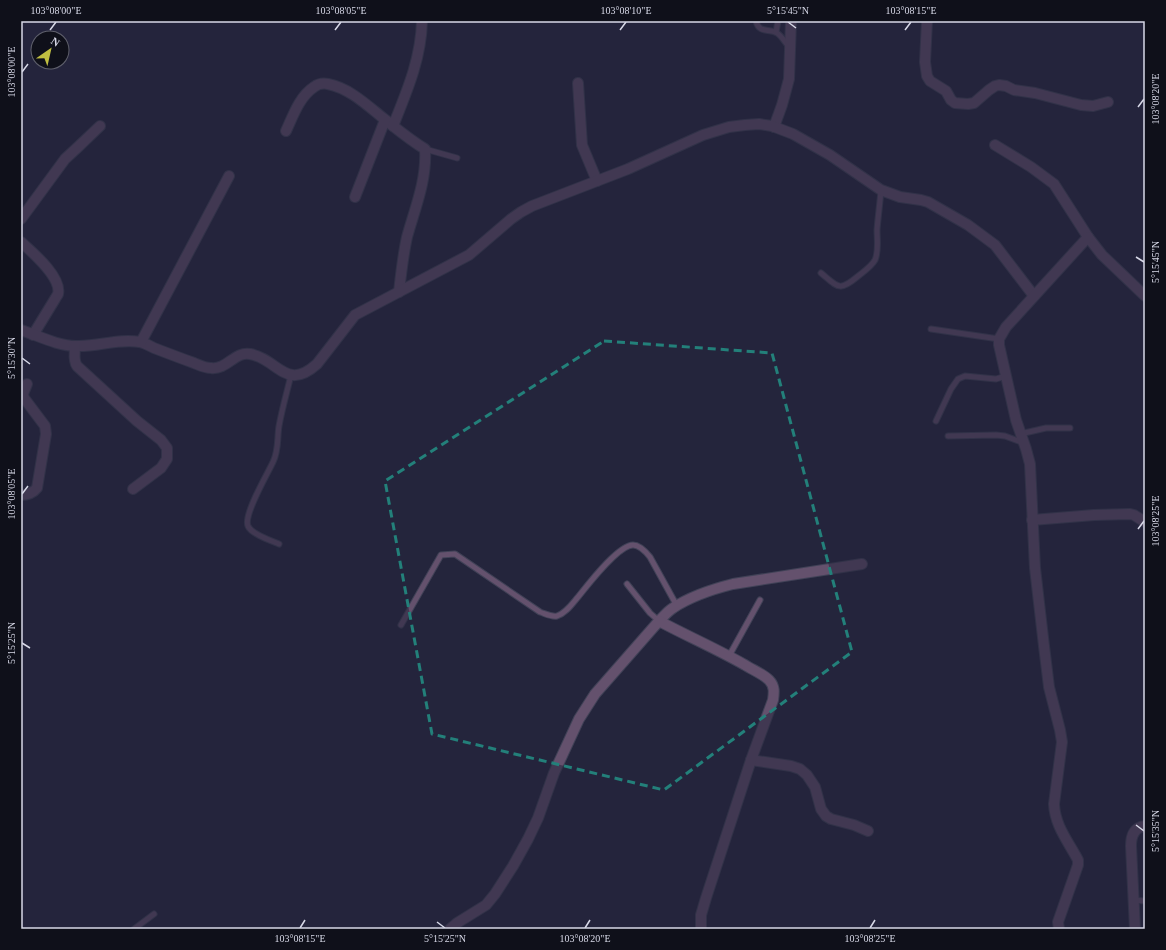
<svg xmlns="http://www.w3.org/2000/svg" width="1166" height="950" viewBox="0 0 1166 950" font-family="Georgia,serif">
<rect width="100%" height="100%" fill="#24253c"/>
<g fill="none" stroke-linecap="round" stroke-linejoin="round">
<g stroke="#414257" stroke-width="7">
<g id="lane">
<path d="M756,21C759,34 769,28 777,33C782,36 786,44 790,48"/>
<path d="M776,32L778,21"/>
<path d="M425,149L457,158"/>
<path d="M821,273C838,287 839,292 857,277C863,272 871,267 875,260C879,251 877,240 877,230C878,217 880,203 881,190"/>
<path d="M931,329L999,339"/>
<path d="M936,421L951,389L958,379L965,376L996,379L1006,376"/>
<path d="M1020,434L1046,428H1070"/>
<path d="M948,436L996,435L1005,436L1024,443"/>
<path d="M279,544C272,541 251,534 248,526C243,515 268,473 273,462C279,450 277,438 279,426C282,409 287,392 291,375"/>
<path d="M627,584L650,613L659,621"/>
<path d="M401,625L441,555L455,554L540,612C546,614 551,617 557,616C566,613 572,604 578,597C587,586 618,545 633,545C640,545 646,552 650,557L677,606"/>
<path d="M729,656L760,600"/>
<path d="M1133,900L1145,901"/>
<path d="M134,929L154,914"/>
</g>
</g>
<g stroke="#414257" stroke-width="12">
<g id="street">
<path d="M927,21L925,62L927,76L930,81L946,91L951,100L955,103L968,104L974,103L989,90L995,86L999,85L1006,86L1014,90L1035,93L1081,105L1093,106L1108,102"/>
<path d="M578,83L582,145L597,181"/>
<path d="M393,126C407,91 421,59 422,21"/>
<path d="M774,127L782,105L789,79L791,21"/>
<path d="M286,131C293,116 299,97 314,87C318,84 323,83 328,84C349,88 367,105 383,118C397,129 410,140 425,149C427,180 415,208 407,237C403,255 401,274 399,292"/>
<path d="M995,145L1031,167L1054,184L1088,237L1102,255L1145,296"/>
<path d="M355,197L385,120"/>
<path d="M21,219L65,159L78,147L100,126"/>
<path d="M21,242C32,252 62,277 58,294C57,296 56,297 55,299L33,335"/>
<path d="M21,330C39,336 58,346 76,346C98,347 118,338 140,342C145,343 150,346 154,348C167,353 180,358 194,363C199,365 205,368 211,368C227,370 235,351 250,354C278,359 286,392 317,364L355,315L469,255L511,219L521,212L532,206L628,169L703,135L729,127L745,125L759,124L772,126L793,134L830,155L881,190L900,197L921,200L928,202L968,225L995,245L1034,296"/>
<path d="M141,342L229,176"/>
<path d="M75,346C75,353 73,360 77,366L137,421L161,440L167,448V459L161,468L133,489"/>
<path d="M21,495C28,495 33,493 37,488L46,434L45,426L24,398L23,394L27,384"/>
<path d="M1032,520L1094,515L1130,514L1134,515L1145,522"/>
<path d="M659,621C664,616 668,611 673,608C691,596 713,589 733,584L862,564"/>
<path d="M751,760L791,766L800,769L807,775L815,787L821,809L826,816L831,819L854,825L868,831"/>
<path d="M450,929L457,923L486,905L495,894L513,866L528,839L538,818L554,773L579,719L595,694L659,621C687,636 717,649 745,665C753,670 763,674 769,680C775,686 774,693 773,700L751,760L706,898L701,915V929"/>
<path d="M1059,929L1058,922L1078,865V860C1068,841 1055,826 1054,804L1062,742L1060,730L1049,687L1044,646L1035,568L1030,464L1026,449L1016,420L999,345V339L1006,327L1088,237"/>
<path d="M1135,929L1131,846C1131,836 1134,827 1145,826"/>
</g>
</g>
<use href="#lane" stroke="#64516d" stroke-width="5"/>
<use href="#street" stroke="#64516d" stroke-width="10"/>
</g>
<path d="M0 0H1166V950H0ZM604,341L772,353L852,652L664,790L432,734L385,481Z" fill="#24253c" fill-opacity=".55" fill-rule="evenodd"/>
<path fill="none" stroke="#23807a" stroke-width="3" stroke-dasharray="8 5" stroke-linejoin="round" d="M604,341L772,353L852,652L664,790L432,734L385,481Z"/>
<path fill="none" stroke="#d7d8e7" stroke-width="1.5" d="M788,22L796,28M50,30L56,22M335,30L341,22M620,30L626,22M905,30L911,22M22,72L28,64M1138,107L1144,99M1136,257L1144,262M22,358L30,364M22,494L28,486M1138,529L1144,521M22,643L30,648M1136,825L1144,831M437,922L445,928M300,928L305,920M585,928L590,920M870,928L875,920"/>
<rect width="1166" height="950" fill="none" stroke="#0f101a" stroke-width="44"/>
<g transform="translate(50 50) rotate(34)"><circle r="19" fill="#0f101a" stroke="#5f606c"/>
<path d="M0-3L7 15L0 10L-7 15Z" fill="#c0be41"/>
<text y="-6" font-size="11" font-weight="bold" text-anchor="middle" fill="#d7d8e7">N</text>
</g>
<rect x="22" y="22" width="1122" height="906" fill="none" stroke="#d7d8e7" stroke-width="1.5"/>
<g font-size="10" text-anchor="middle" fill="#d7d8e7">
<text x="56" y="14">103°08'00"E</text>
<text x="341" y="14">103°08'05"E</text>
<text x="626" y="14">103°08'10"E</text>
<text x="788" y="14">5°15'45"N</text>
<text x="911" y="14">103°08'15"E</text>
<text transform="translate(11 72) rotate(-90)" y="4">103°08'00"E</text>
<text transform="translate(1155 99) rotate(-90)" y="4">103°08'20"E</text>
<text transform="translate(1155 262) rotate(-90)" y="4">5°15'45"N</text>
<text transform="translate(11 358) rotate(-90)" y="4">5°15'30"N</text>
<text transform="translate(11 494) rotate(-90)" y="4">103°08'05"E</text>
<text transform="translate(1155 521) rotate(-90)" y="4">103°08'25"E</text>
<text transform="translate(11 643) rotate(-90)" y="4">5°15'25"N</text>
<text transform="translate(1155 831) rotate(-90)" y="4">5°15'35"N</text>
<text x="300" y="942">103°08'15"E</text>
<text x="445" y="942">5°15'25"N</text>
<text x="585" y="942">103°08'20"E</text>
<text x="870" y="942">103°08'25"E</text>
</g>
</svg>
